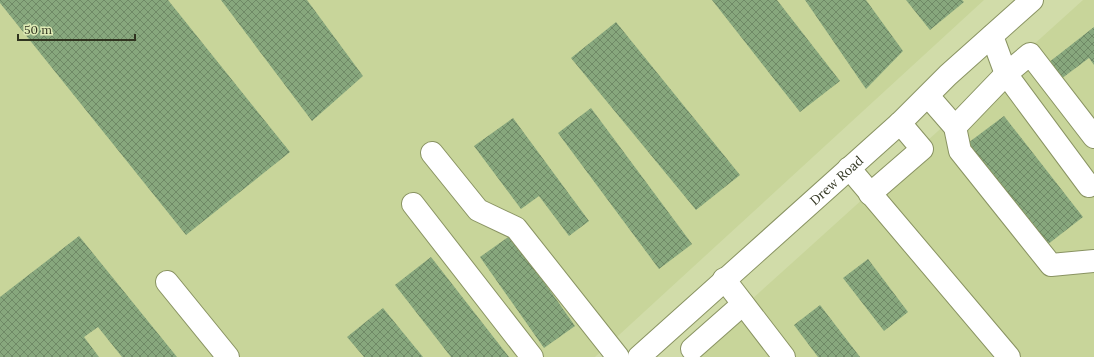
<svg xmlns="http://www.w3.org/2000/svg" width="1094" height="357" viewBox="0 0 1094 357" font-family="Lora,serif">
<defs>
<pattern id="building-cross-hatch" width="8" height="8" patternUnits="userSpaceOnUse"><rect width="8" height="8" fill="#87a77d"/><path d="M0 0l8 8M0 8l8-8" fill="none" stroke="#6f8966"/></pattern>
</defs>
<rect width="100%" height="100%" fill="#d1dca9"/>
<g fill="#c8d59a">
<path d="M0,0H984L595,357H0Z"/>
<path d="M1083,0H1094V357H688Z"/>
</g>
<g fill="url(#building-cross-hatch)">
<path d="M0,0H168L290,152L186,235L0,3Z"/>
<path d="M221,0H307L363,76L312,121Z"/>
<path d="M712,0H777L840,81L800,112Z"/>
<path d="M805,0H866L903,51L866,89Z"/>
<path d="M906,0H962L964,2L930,30Z"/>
<path d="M616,22L740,175L696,210L571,58Z"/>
<path d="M1094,27V65L1089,58L1061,79L1048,63Z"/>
<path d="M591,108L692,244L659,269L558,133Z"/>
<path d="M1004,116L1083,217L1043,248L964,146Z"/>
<path d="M513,118L589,221L569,236L539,196L521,209L474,146Z"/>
<path d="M511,235L575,326L544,348L480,257Z"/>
<path d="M79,236L177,357H122L98,327L84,337L99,357H0V297Z"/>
<path d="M431,257L509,357H451L395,285Z"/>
<path d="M868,259L908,312L884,331L843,278Z"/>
<path d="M820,305L860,357H818L794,325Z"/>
<path d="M383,308L423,357H364L347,337Z"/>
</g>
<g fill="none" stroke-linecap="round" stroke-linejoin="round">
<g stroke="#899362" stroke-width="24">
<g id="minor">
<path d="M992,36L1006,74L1030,54L1094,137"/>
<path d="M928,96L955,127L960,151L1051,265L1094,261"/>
<path d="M955,127L1006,74L1089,186"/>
<path d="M432,153L478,210L516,228L618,357"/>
<path d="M849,168L1009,357"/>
<path d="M870,194L922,149L900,123"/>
<path d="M413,204L532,357"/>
<path d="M724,279L784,357"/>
<path d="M167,282L228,357"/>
<path d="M692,349L743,304"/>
<path id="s1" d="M639,357L900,123L948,75L1032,0"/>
</g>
</g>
<use href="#minor" stroke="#fff" stroke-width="22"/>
</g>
<g text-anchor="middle" stroke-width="3" stroke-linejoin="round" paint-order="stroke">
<g font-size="13" fill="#303420" stroke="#deeab5">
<text dy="5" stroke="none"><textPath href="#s1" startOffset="265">Drew Road</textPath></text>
</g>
</g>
<path d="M18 34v6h117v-6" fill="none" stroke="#303420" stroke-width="2"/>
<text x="24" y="34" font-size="12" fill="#303420" stroke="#deeab5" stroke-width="3" paint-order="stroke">50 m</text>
</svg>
